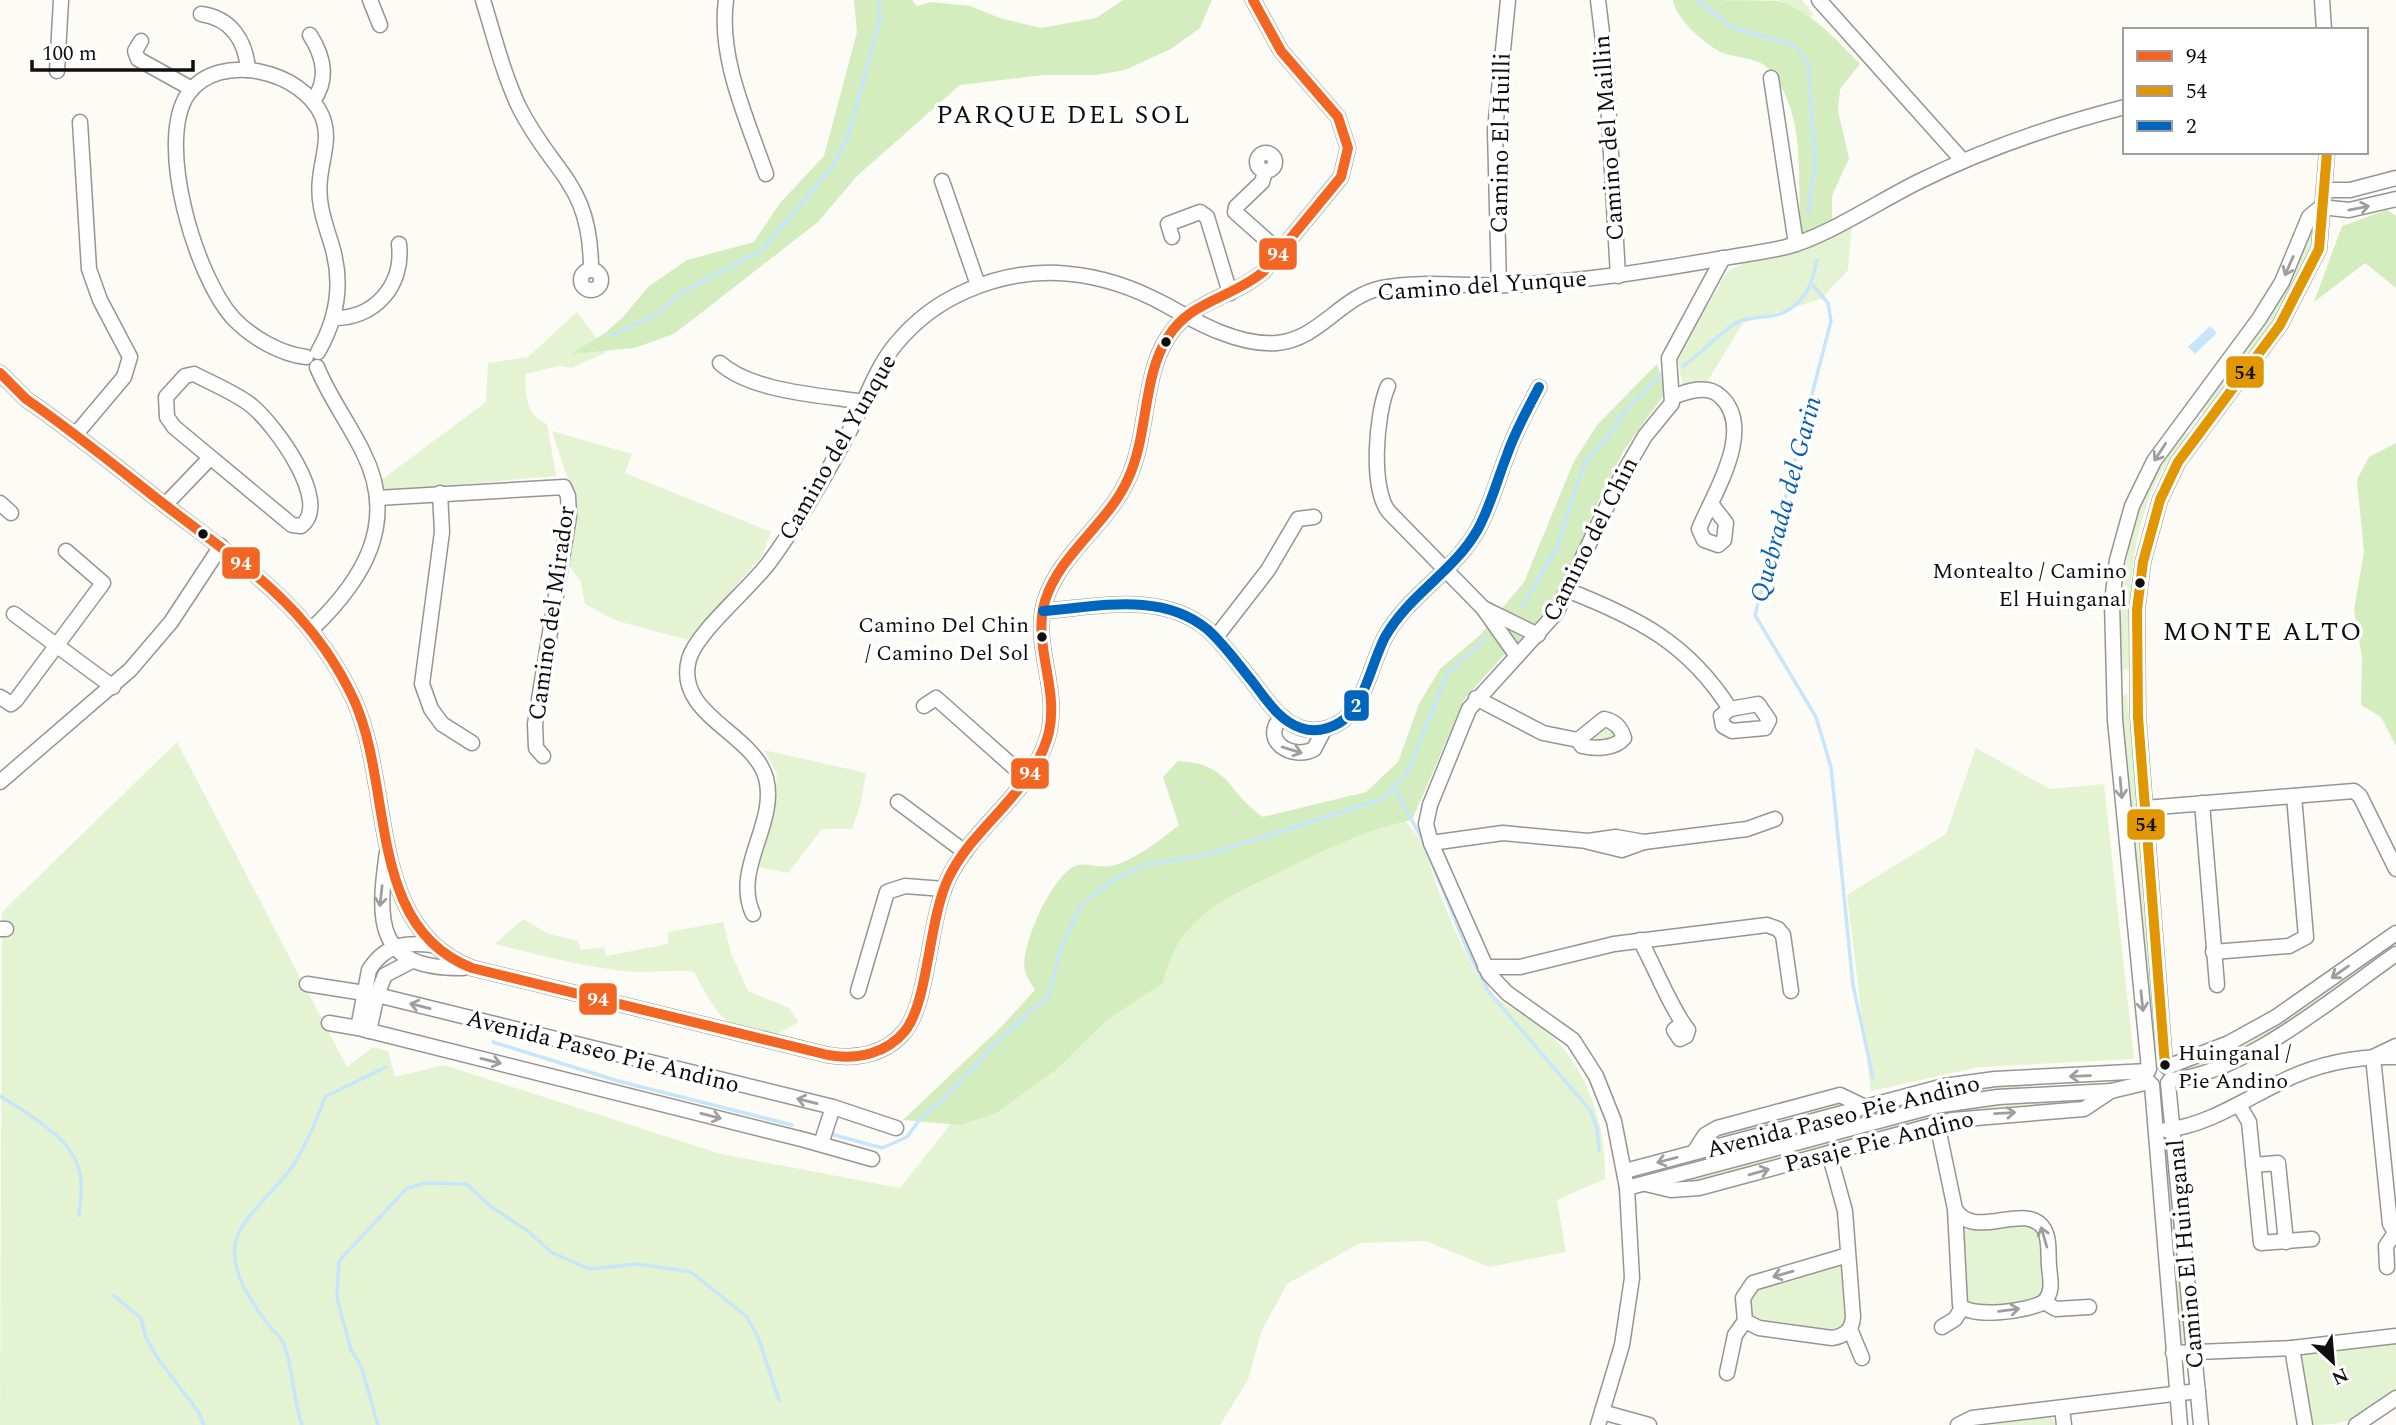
<svg xmlns="http://www.w3.org/2000/svg" width="2396" height="1425" viewBox="0 0 2396 1425" font-family="Spectral,serif">
<rect width="100%" height="100%" fill="#fcfbf5"/>
<g fill="#e4f4d2">
<path d="M1778,0H1802L1814,15L1795,25Z"/>
<path d="M1852,225L1848,270L1821,299L1743,323L1707,382L1683,386L1677,357L1727,272L1742,264L1802,249Z"/>
<path d="M2306,236L2314,238L2280,314L2207,414L2201,413L2200,410Z"/>
<path d="M577,312L607,352L572,368L560,366L525,374C526,395 525,415 547,424L556,476L386,491L380,481L486,402L488,363L528,357Z"/>
<path d="M552,431L632,454L625,473L771,532L762,556L688,640L617,621L585,604L581,582L568,564L576,494L565,471Z"/>
<path d="M2188,432L2189,437C2178,451 2165,465 2157,481C2129,536 2127,609 2130,668L2123,670L2119,667C2122,596 2122,509 2169,450C2175,443 2179,434 2188,432Z"/>
<path d="M2127,694L2159,1048H2156L2119,698Z"/>
<path d="M1604,722L1618,736L1608,743L1584,740Z"/>
<path d="M177,742L347,1067L373,1047L388,1051L395,1077L444,1065L721,1154L900,1188L957,1116L1086,925L1401,816C1408,825 1418,835 1423,846C1429,856 1431,870 1435,881C1447,913 1462,949 1479,978C1493,1002 1516,1009 1537,1024C1584,1057 1607,1123 1605,1179L1557,1200L1566,1252L1489,1267L1426,1241L1360,1243L1287,1284L1262,1330L1248,1380L1220,1425H0L2,912Z"/>
<path d="M1976,748L2050,789L2104,784L2134,1059L1979,1067L1871,1091L1847,895L1946,834Z"/>
<path d="M764,750L866,773L861,803L852,829H822L788,873L757,867L771,824L777,774Z"/>
<path d="M523,919L547,933L578,941L581,950L604,947L606,956L668,944V932L723,922L731,953L748,991L789,1008L799,1022C791,1026 778,1035 769,1036C726,1036 711,1004 694,972C673,969 655,973 634,972C587,968 541,955 495,944Z"/>
<path d="M2396,940V948C2321,1000 2264,1045 2176,1076L2173,1072L2175,1068Z"/>
<path d="M2116,1079L2040,1084L1938,1100L1641,1179L1639,1176L1919,1097L2005,1084Z"/>
<path d="M2093,1098L2085,1104L2001,1107L1948,1115L1696,1183L1671,1184L1962,1106Z"/>
<path d="M1838,1099L1854,1104L1708,1142L1720,1131Z"/>
<path d="M2161,1143L2167,1145L2185,1341L2183,1344H2179Z"/>
<path d="M2019,1224L2035,1227L2042,1235L2046,1294C2025,1306 1987,1313 1966,1304L1963,1231Z"/>
<path d="M1837,1265L1843,1266L1848,1322L1838,1330L1761,1322L1750,1316V1294L1755,1289Z"/>
<path d="M2396,1339V1393C2364,1417 2350,1425 2310,1425L2297,1352Z"/>
<path d="M2051,1417L2056,1425H1989Z"/>
</g>
<g fill="#d4edbf">
<path d="M854,0H912L917,6L931,2L970,6L1000,18L1041,28L1096,18L1123,0H1212L1200,28L1171,49L1125,70L1096,75H1043L960,85L857,176L818,222L674,334L634,348L571,354L605,333L623,317L648,287L687,260L754,242L780,203L824,156L857,32Z"/>
<path d="M1673,0C1697,0 1758,0 1778,1C1811,11 1837,40 1860,64L1840,89L1838,111L1849,158L1832,196V220L1801,233C1797,186 1805,133 1783,90C1779,83 1771,69 1764,65C1753,57 1735,58 1723,53C1706,46 1675,18 1673,0Z"/>
<path d="M2387,210L2396,216V288L2365,263L2314,302L2342,226Z"/>
<path d="M1657,364L1666,392L1624,450L1595,508L1566,580L1542,622L1502,657L1465,698L1412,820C1370,828 1331,847 1292,866C1234,895 1179,911 1163,983L1108,1019L1056,1070L996,1113L961,1125L903,1120L1001,1027L1035,990C1032,985 1027,978 1025,971C1019,949 1053,871 1078,865C1088,863 1100,868 1110,866C1135,861 1160,840 1179,825L1163,777L1178,761C1232,764 1226,792 1263,817L1366,792L1398,762L1419,704L1440,669L1480,635L1524,582L1574,461L1598,424Z"/>
<path d="M2396,443V746L2381,717L2361,705L2362,657L2354,610L2364,552L2357,480L2369,457Z"/>
</g>
<path fill="#c7e6fb" d="M2210,326L2217,333L2195,354L2188,347Z"/>
<g fill="none" stroke-linecap="round" stroke-linejoin="round">
<g stroke="#c7e6fb" stroke-width="3.5">
<path d="M1697,0L1733,28L1794,45L1808,63L1815,163L1808,214"/>
<path d="M1812,284L1828,303L1831,321L1755,615L1816,717L1831,767L1853,985L1873,1078"/>
<path d="M612,335L655,315L682,292L762,250L833,166L848,136L863,82L880,19L879,0"/>
<path d="M1683,366C1701,354 1716,336 1734,324C1750,314 1767,320 1782,313C1805,304 1813,282 1817,260"/>
<path d="M1522,607L1557,548L1585,462L1609,436L1623,413L1660,375"/>
<path d="M1394,787L1423,841L1470,956L1489,992L1590,1110L1597,1128L1599,1150"/>
<path d="M493,1042L618,1081L792,1125"/>
<path d="M0,1096C29,1115 80,1141 81,1182C82,1193 80,1205 79,1215"/>
<path d="M831,1134L882,1148L907,1137L923,1115L940,1103L1003,1036L1049,995L1060,950L1081,905L1111,881L1144,865L1209,854L1382,799L1407,773L1447,674L1485,639"/>
<path d="M113,1295L141,1318L146,1338L159,1360L198,1411L204,1425"/>
<path d="M302,1425C292,1396 294,1369 283,1342C280,1335 271,1329 266,1322C251,1301 231,1273 235,1245C239,1218 279,1188 294,1164C307,1143 317,1120 325,1097L386,1067"/>
<path d="M378,1425L361,1366L351,1350L337,1298L339,1261L406,1189L424,1183L467,1184L490,1206L529,1232L551,1252L589,1269L637,1264L691,1272L746,1316L758,1337L779,1400"/>
</g>
<g stroke="#969593" stroke-width="17">
<g id="minor">
<path d="M370,0L380,25"/>
<path d="M483,0C494,36 503,73 519,107C553,175 591,182 591,270"/>
<path d="M726,0C718,58 747,119 766,174"/>
<path d="M1598,0L1606,66L1618,276"/>
<path d="M1819,0L1963,161"/>
<path d="M2322,0L2324,30"/>
<path d="M201,14C231,18 246,41 248,70"/>
<path d="M310,35C324,57 329,79 313,101"/>
<path d="M141,41L135,51L138,59L192,89"/>
<path d="M57,71L61,0"/>
<path d="M1771,78L1796,244"/>
<circle cx="1266" cy="162" r="9"/>
<path d="M1265,172L1262,182L1236,207L1235,212L1280,252"/>
<path d="M942,181L978,285"/>
<path d="M2325,190H2350L2396,178"/>
<path d="M2321,207L2349,210L2396,199"/>
<path d="M1172,237L1168,224L1200,212L1207,217L1230,293"/>
<circle cx="591" cy="280" r="10"/>
<path d="M1499,286L1495,130L1508,0"/>
<path d="M333,318C374,319 404,286 399,244"/>
<path d="M306,357C280,354 251,337 233,318C196,277 155,142 188,94C219,50 303,71 322,116C331,138 322,157 320,179C317,203 325,223 332,246C343,283 337,319 318,352"/>
<path d="M720,363C752,392 821,395 864,402"/>
<path d="M0,373L26,399C74,432 119,469 165,505C243,565 311,607 354,700C394,788 366,927 472,968L828,1055C857,1060 886,1054 905,1031C929,1000 928,922 948,879C974,824 1034,793 1049,732C1059,687 1032,644 1045,601C1060,553 1108,524 1128,479C1149,434 1142,377 1168,337C1190,301 1232,298 1263,272L1341,177L1348,148L1338,117L1281,51L1253,0"/>
<path d="M194,374C213,384 236,393 252,406C274,424 333,503 301,526L292,525L174,427L167,417L166,397L185,376Z"/>
<path d="M1388,386C1376,413 1370,489 1389,512L1483,608L1517,656"/>
<path d="M1673,397C1687,391 1707,384 1720,396C1757,429 1712,496 1699,529L1704,540L1718,545L1724,540L1726,523L1712,505"/>
<path d="M76,434L124,377L130,357L100,300L89,269L80,122"/>
<path d="M440,493L442,532L422,684L431,709L442,724L472,743"/>
<path d="M377,498L564,487L568,496L569,516L535,724L536,748L543,756"/>
<path d="M0,503L11,513"/>
<path d="M165,505L210,458"/>
<path d="M1567,590C1638,618 1688,643 1730,709"/>
<path d="M1483,608L1538,635"/>
<path d="M1043,611C1097,607 1161,591 1207,629C1224,644 1238,664 1252,681C1266,699 1279,721 1301,728C1318,734 1338,727 1350,714C1364,700 1374,658 1385,637C1409,594 1454,572 1478,529C1491,505 1497,480 1507,455C1515,431 1528,409 1539,387"/>
<path d="M14,614L113,687"/>
<path d="M312,629C363,580 399,523 363,452C349,423 329,397 317,367"/>
<path d="M1216,637L1268,570L1298,519L1314,517"/>
<path d="M0,697L11,704L16,700L103,583L66,551"/>
<path d="M1476,698L1543,733L1578,740"/>
<path d="M1758,704L1769,720L1765,728L1732,731L1723,726L1721,716L1730,709Z"/>
<path d="M924,706L936,698L1027,779"/>
<path d="M1282,717C1259,740 1292,761 1314,749L1324,730"/>
<path d="M1604,719C1615,721 1621,728 1624,738C1615,749 1595,749 1582,746L1578,740Z"/>
<path d="M0,782L130,670L171,622L221,546"/>
<path d="M898,802L965,852"/>
<path d="M2202,803L2217,985"/>
<path d="M2145,808L2354,791L2360,796L2396,869"/>
<path d="M1589,842L1622,850L1644,842L1747,829L1775,819"/>
<path d="M1431,843L1503,833L1588,841L1616,837L1644,842"/>
<path d="M387,852C377,922 375,969 463,968"/>
<path d="M753,914C732,868 778,824 766,778C753,732 674,715 689,659C697,631 752,587 771,560C800,520 826,475 849,432C865,403 874,371 895,345C914,322 938,303 966,291C1033,261 1102,270 1166,305C1198,323 1239,346 1277,343C1320,339 1340,297 1381,288C1422,280 1468,287 1510,285C1577,282 1642,272 1707,261C1733,256 1760,253 1786,247C1828,236 1879,201 1920,181C1985,149 2054,125 2125,107"/>
<path d="M0,929H6"/>
<path d="M1640,940C1654,965 1672,1011 1688,1030L1686,1036L1680,1039L1674,1030L1681,1025"/>
<path d="M2213,952L2289,946L2306,937L2294,796"/>
<path d="M1485,967H1520L1614,944L1767,925L1778,929L1783,935L1791,991"/>
<path d="M307,984L377,995L833,1107L896,1128"/>
<path d="M858,991L887,892L905,886L944,889"/>
<path d="M329,1023L358,1028L805,1140L872,1159"/>
<path d="M358,1028L369,970C385,945 404,942 432,945"/>
<path d="M369,1031L377,995L385,975L412,961"/>
<path d="M2396,1046L2373,1057L2390,1224L2396,1234"/>
<path d="M2165,1065L2138,717L2137,610L2143,562L2160,500L2178,462L2280,325L2319,249L2327,152"/>
<path d="M2167,1067L2229,1043L2276,1017L2396,933"/>
<path d="M2149,1069L2115,720L2112,602L2117,560L2132,506L2154,461L2259,319L2282,282L2309,217L2321,207"/>
<path d="M2170,1080C2243,1075 2337,995 2396,954"/>
<path d="M2168,1083L2201,1425"/>
<path d="M2152,1085L2180,1425"/>
<path d="M2239,1105L2249,1122L2261,1243L2312,1239"/>
<path d="M1937,1123L1955,1209L1960,1305C1972,1319 2029,1311 2044,1302C2054,1291 2050,1279 2049,1266C2048,1255 2050,1239 2044,1229C2026,1200 1974,1242 1955,1209"/>
<path d="M2166,1130C2208,1125 2244,1100 2281,1082C2316,1064 2356,1056 2396,1057"/>
<path d="M821,1144L833,1107"/>
<path d="M1694,1152L1705,1135L1717,1128L1840,1095L1865,1107"/>
<path d="M1829,1153L1845,1211L1853,1317C1852,1330 1845,1336 1832,1338L1759,1328L1745,1321L1743,1298L1753,1283L1848,1255"/>
<path d="M2253,1165L2278,1163L2286,1242"/>
<path d="M1625,1171L1944,1086L1995,1079L2148,1071"/>
<path d="M1646,1184L1671,1190L1699,1188L1952,1120L2084,1109L2111,1091"/>
<path d="M1627,1188L1935,1106L1998,1097L2111,1091L2149,1082"/>
<path d="M2387,1267L2386,1246L2395,1233"/>
<path d="M2044,1302L2056,1309L2089,1307"/>
<path d="M1942,1327L1955,1319L1962,1308"/>
<path d="M1850,1329L1862,1358"/>
<path d="M2292,1348L2305,1425"/>
<path d="M2173,1353L2292,1348L2396,1336"/>
<path d="M1727,1373L1735,1335L1745,1321"/>
<path d="M2062,1408L2064,1425"/>
<path d="M1602,1412L1649,1425"/>
<path d="M1598,1425L1622,1345L1632,1278L1627,1188L1614,1121L1596,1076L1573,1040L1507,993L1489,974L1431,843L1426,824L1430,805L1469,709L1556,613L1620,479L1645,436L1672,403L1669,358L1723,258"/>
<path d="M1958,1425L1972,1418L2198,1391"/>
<path d="M2356,1425L2396,1398"/>
</g>
</g>
<use href="#minor" stroke="#fffefe" stroke-width="14"/>
<g stroke="#fff" stroke-width="16">
<path id="bus-1" d="M0,373L26,399C74,432 119,469 165,505C243,565 311,607 354,700C394,788 366,927 472,968L828,1055C857,1060 886,1054 905,1031C929,1000 928,922 948,879C974,824 1034,793 1049,732C1059,687 1032,644 1045,601C1060,553 1108,524 1128,479C1149,434 1142,377 1168,337C1190,301 1232,298 1263,272L1341,177L1348,148L1338,117L1281,51L1253,0"/>
</g>
<g stroke="#fff" stroke-width="16">
<path id="bus-2" d="M2165,1065L2138,717L2137,610L2143,562L2160,500L2178,462L2280,325L2319,249L2327,152"/>
</g>
<g stroke="#fff" stroke-width="16">
<path id="bus-3" d="M1043,611C1097,607 1161,591 1207,629C1224,644 1238,664 1252,681C1266,699 1279,721 1301,728C1318,734 1338,727 1350,714C1364,700 1374,658 1385,637C1409,594 1454,572 1478,529C1491,505 1497,480 1507,455C1515,431 1528,409 1539,387"/>
</g>
<use href="#bus-1" stroke="#f26522" stroke-width="10"/>
<use href="#bus-2" stroke="#e09702" stroke-width="10"/>
<use href="#bus-3" stroke="#0065bd" stroke-width="10"/>
</g>
<defs><path id="oneway-shaft" d="M-6 0H5M1.5-3L5.5 0L1.5 3" fill="none" stroke-width="1.6" stroke-linecap="round" stroke-linejoin="round" transform="scale(1.75)"/></defs>
<g stroke="#9f9e9e">
<use href="#oneway-shaft" transform="translate(2359 208) rotate(-11)"/>
<use href="#oneway-shaft" transform="translate(2289 266) rotate(114)"/>
<use href="#oneway-shaft" transform="translate(2160 452) rotate(123)"/>
<use href="#oneway-shaft" transform="translate(1292 750) rotate(17)"/>
<use href="#oneway-shaft" transform="translate(2121 788) rotate(85)"/>
<use href="#oneway-shaft" transform="translate(381 896) rotate(96)"/>
<use href="#oneway-shaft" transform="translate(2340 972) rotate(145)"/>
<use href="#oneway-shaft" transform="translate(2142 1001) rotate(84)"/>
<use href="#oneway-shaft" transform="translate(420 1006) rotate(-166)"/>
<use href="#oneway-shaft" transform="translate(491 1061) rotate(14)"/>
<use href="#oneway-shaft" transform="translate(2080 1076) rotate(178)"/>
<use href="#oneway-shaft" transform="translate(807 1101) rotate(-166)"/>
<use href="#oneway-shaft" transform="translate(2005 1113) rotate(-3)"/>
<use href="#oneway-shaft" transform="translate(711 1116) rotate(14)"/>
<use href="#oneway-shaft" transform="translate(1667 1160) rotate(165)"/>
<use href="#oneway-shaft" transform="translate(1759 1172) rotate(-16)"/>
<use href="#oneway-shaft" transform="translate(2044 1237) rotate(-106)"/>
<use href="#oneway-shaft" transform="translate(1783 1274) rotate(164)"/>
<use href="#oneway-shaft" transform="translate(2009 1310) rotate(-7)"/>
</g>
<g fill="#0f0f0f" stroke="#fff" stroke-width="2.5">
<circle cx="1166" cy="342" r="6"/>
<circle cx="203" cy="534" r="6"/>
<circle cx="2140" cy="583" r="6"/>
<circle cx="1042" cy="637" r="6"/>
<circle cx="2165" cy="1065" r="6"/>
</g>
<g text-anchor="middle" stroke-width="7" stroke-linejoin="round" paint-order="stroke">
<g font-size="22" fill="#0f0f0f" stroke="#fff" text-anchor="end">
<text x="2127" y="578">Montealto / Camino<tspan x="2127" dy="28">El Huinganal</tspan></text>
<text x="1029" y="632">Camino Del Chin<tspan x="1029" dy="28">/ Camino Del Sol</tspan></text>
<text x="2178" y="1060" text-anchor="start">Huinganal /<tspan x="2178" dy="28">Pie Andino</tspan></text>
</g>
<g font-size="24" fill="#0f0f0f" stroke="#fff">
<text transform="translate(1608 138) rotate(-94)" y="8">Camino del Maillin</text>
<text transform="translate(1500 143) rotate(-89)" y="8">Camino El Huilli</text>
<text transform="translate(1482 285) rotate(-4)" y="8">Camino del Yunque</text>
<text transform="translate(837 447) rotate(-60)" y="8">Camino del Yunque</text>
<text transform="translate(1590 539) rotate(-63)" y="8">Camino del Chin</text>
<text transform="translate(551 613) rotate(-82)" y="8">Camino del Mirador</text>
<text transform="translate(603 1051) rotate(14)" y="8">Avenida Paseo Pie Andino</text>
<text transform="translate(1843 1116) rotate(-14)" y="8">Avenida Paseo Pie Andino</text>
<text transform="translate(1879 1141) rotate(-14)" y="8">Pasaje Pie Andino</text>
<text transform="translate(2185 1254) rotate(-95)" y="8">Camino El Huinganal</text>
</g>
<g font-size="26" letter-spacing="2" fill="#0f0f0f" stroke="#fff">
<text x="1064" y="123">PARQUE DEL SOL</text>
<text x="2263" y="640">MONTE ALTO</text>
</g>
<g font-size="26" font-style="italic" fill="#0960b1" stroke="#fff">
<text transform="translate(1785 499) rotate(-75)" y="9">Quebrada del Garin</text>
</g>
</g>
<g stroke="#fff" stroke-width="2.5">
<rect x="1258" y="237" width="40" height="34" rx="7" fill="#f26522"/>
<rect x="2225" y="355" width="40" height="34" rx="7" fill="#e09702"/>
<rect x="221" y="546" width="40" height="34" rx="7" fill="#f26522"/>
<rect x="1343" y="689" width="27" height="33" rx="7" fill="#0065bd"/>
<rect x="1010" y="757" width="40" height="33" rx="7" fill="#f26522"/>
<rect x="2126" y="808" width="40" height="33" rx="7" fill="#e09702"/>
<rect x="578" y="982" width="40" height="34" rx="7" fill="#f26522"/>
</g>
<g font-size="19" text-anchor="middle" font-weight="bold" fill="#fff">
<text x="1278" y="261">94</text>
<text x="241" y="570">94</text>
<text x="1356" y="712">2</text>
<text x="1030" y="780">94</text>
<text x="598" y="1006">94</text>
</g>
<g font-size="19" text-anchor="middle" font-weight="bold" fill="#111">
<text x="2245" y="379">54</text>
<text x="2146" y="831">54</text>
</g>
<rect x="2123" y="28" width="245" height="126" fill="#ffffff" stroke="#9f9f9f" stroke-width="2"/>
<rect x="2137" y="51" width="35" height="10" fill="#f26522" stroke="#9f9f9f" stroke-width="2"/>
<text x="2186" y="63" font-size="21" fill="#0f0f0f">94</text>
<rect x="2137" y="86" width="35" height="10" fill="#e09702" stroke="#9f9f9f" stroke-width="2"/>
<text x="2186" y="98" font-size="21" fill="#0f0f0f">54</text>
<rect x="2137" y="121" width="35" height="10" fill="#0065bd" stroke="#9f9f9f" stroke-width="2"/>
<text x="2186" y="133" font-size="21" fill="#0f0f0f">2</text>
<g transform="translate(2333 1362) rotate(154)" stroke="#ffffff" stroke-width="5" paint-order="stroke">
<path d="M0-5L12 26L0 18L-12 26Z" fill="#0f0f0f"/>
<text y="-10" font-size="19" font-weight="bold" text-anchor="middle" fill="#0f0f0f">N</text>
</g>
<path d="M32 60v10h161v-10" fill="none" stroke="#0f0f0f" stroke-width="3.5"/>
<text x="42" y="60" font-size="21" fill="#0f0f0f" stroke="#ffffff" stroke-width="5" paint-order="stroke">100 m</text>
</svg>
